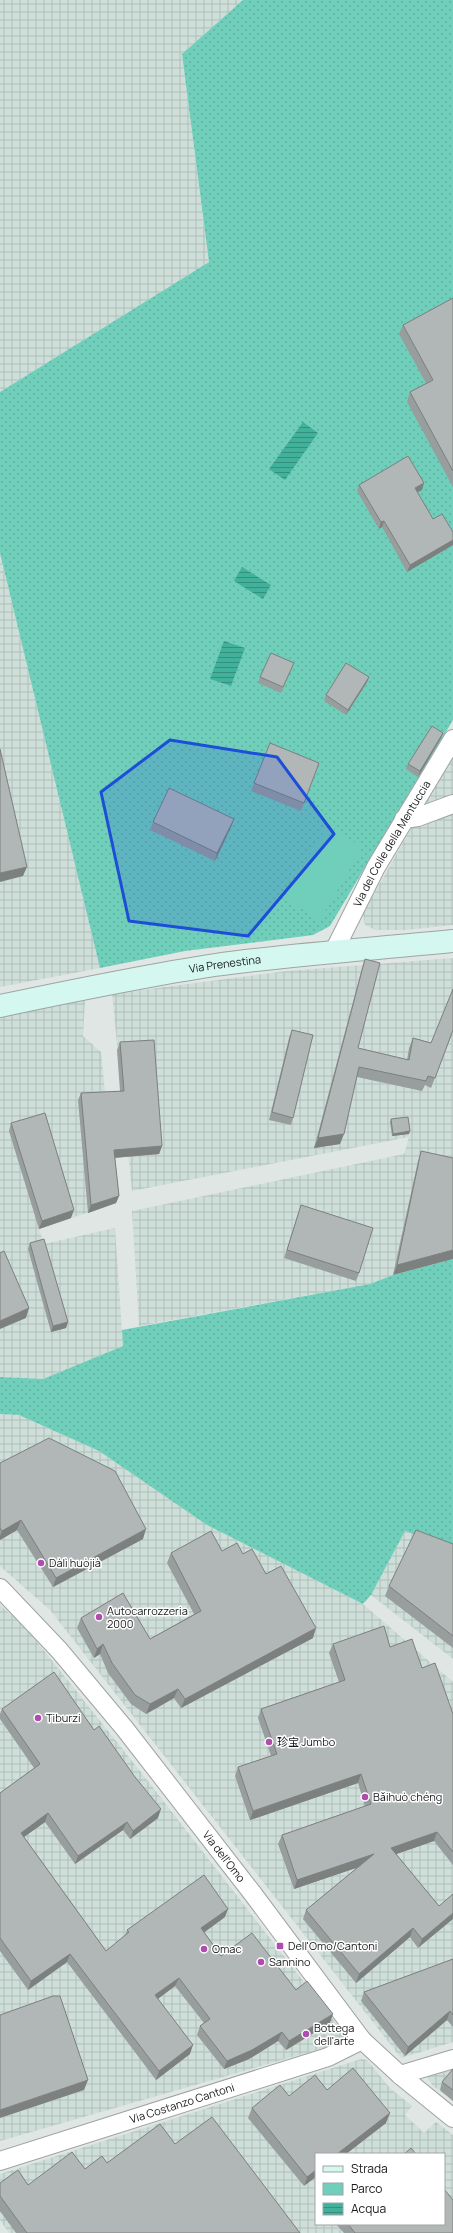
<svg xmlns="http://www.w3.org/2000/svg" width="453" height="2233" viewBox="0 0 453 2233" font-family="Manrope,'Noto Sans SC',sans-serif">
<defs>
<pattern id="industrial-grid" width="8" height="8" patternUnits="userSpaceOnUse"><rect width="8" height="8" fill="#ceded9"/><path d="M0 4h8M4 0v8" fill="none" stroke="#b0beba"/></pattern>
<pattern id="grass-dots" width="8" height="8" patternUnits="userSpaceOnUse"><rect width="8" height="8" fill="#70cfba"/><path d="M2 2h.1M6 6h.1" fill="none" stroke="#60b19f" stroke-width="1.8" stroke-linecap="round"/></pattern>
<pattern id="water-rules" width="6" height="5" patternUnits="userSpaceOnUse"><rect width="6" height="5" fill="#41b19b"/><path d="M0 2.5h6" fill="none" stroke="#358f7d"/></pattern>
</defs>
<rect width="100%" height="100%" fill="#dfe6e4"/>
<g fill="url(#industrial-grid)" fill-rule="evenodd">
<path d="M0,0H243L182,54L209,262L0,392Z"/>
<path d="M0,553L100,968L0,987Z"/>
<path d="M453,754V925L405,930H375L365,925L363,913Z"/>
<path d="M453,958V1259L393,1275L370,1284L139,1326L132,1211L404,1154L409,1137L132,1191L112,994L287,971Z"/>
<path d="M85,1000L83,1036L101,1052L116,1203L39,1229L44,1244L115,1228L123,1346L43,1379L0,1377V1017Z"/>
<path d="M0,1414L19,1415L99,1451L207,1525L363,1604L453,1682V2042L401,2058L50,1610L0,1566Z"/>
<path d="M405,1531L453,1549V1659L371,1595Z"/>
<path d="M0,1605L26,1628L144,1776L345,2035L341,2043L0,2141Z"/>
<path d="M361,2059L367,2060L390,2088L412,2106L405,2115L424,2133L436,2122L453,2135V2233H9L0,2220V2174ZM316,2154H444V2224H316Z"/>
<path d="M453,2069V2101L432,2085L427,2076Z"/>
</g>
<g fill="url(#grass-dots)">
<path d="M243,0H453V720L330,926L313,935L185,951L100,968L0,553V392L209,262L182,54Z"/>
<path d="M453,1259V1549L405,1531L371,1595L363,1604L207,1525L99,1451L19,1415L0,1414V1377L43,1379L123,1346L122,1330L370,1284L393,1275Z"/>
</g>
<path fill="#70cfba" d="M327,826L363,847L320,920L284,898Z"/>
<g fill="url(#water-rules)">
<path d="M303,422L318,433L285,480L269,469Z"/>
<path d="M242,567L271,585L263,599L234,581Z"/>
<path d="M224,641L245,648L231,686L210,679Z"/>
</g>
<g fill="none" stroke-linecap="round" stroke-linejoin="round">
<g stroke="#9ea4a2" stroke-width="20">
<g id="minor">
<path d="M404,819L418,817L453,804"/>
<path id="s1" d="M334,951L376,867L453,739"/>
<path id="s2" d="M0,1588L59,1650L125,1729L253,1894L362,2040L400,2075L453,2118"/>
<path d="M400,2075L453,2059"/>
<path id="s3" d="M0,2161L328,2057L362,2040"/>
</g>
</g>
<g stroke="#9ea4a2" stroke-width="24">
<g id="secondary">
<path id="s4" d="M0,1006C71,991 143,976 215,965C294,954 373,949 453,941"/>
</g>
</g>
<use href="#minor" stroke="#fff" stroke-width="18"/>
<use href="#secondary" stroke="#d4f8f0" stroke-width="22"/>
</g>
<g fill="#989d9d">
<path d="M453,298V487L407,402L410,392L426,383L399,334L403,325Z"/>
<path d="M359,485L422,490L417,492L433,519L453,532V545L407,572L382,527L379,529L357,491Z"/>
<path d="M292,668L281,693L258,683L260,677Z"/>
<path d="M369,677L367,682L346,715L324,701L326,695Z"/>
<path d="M443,733L441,738L418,777L406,769L408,764Z"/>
<path d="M270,743L319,763L301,811L251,791Z"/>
<path d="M234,819L231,827L215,861L150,830L153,822Z"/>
<path d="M365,959L358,1048L407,1060L409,1048L413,1038L431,1043L453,1031L431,1088L425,1085L422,1091L357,1077L340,1144L314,1148L362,968Z"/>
<path d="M292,1030L293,1118L291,1125L269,1120L289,1038Z"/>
<path d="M120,1042L162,1146L159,1154L115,1158L119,1196L116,1203L88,1213L78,1100L81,1093L120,1091L117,1050Z"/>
<path d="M391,1119L409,1134L392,1136L390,1122Z"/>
<path d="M11,1123L71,1218L39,1229L9,1131Z"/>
<path d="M421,1151L453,1158L393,1275L418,1161Z"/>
<path d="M301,1205L359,1273L356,1281L284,1258Z"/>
<path d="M30,1243L68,1322L66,1328L51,1332L28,1249Z"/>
<path d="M0,1463L143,1539L53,1587L17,1530L0,1540Z"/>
<path d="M453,1544V1648L385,1596L389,1586Z"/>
<path d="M222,1551L243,1554L266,1574L313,1638L181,1708L174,1698L146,1714L131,1704L108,1673L100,1654L94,1658L77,1628L81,1618L150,1639L194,1614L167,1563L171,1553Z"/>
<path d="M333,1644L390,1647L422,1668L453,1714V1865L434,1841L396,1854L439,1906L418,1948L410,1937L356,1983L303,1919L306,1910L358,1867L294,1889L278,1844L282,1835L365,1806L358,1783L250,1820L235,1776L238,1767L271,1756L258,1718L261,1709L339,1682L329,1653Z"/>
<path d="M2,1709L94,1730L158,1818L130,1839L123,1830L75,1864L45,1822L24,1837L106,1951L125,1936L127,1930L225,1917L204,1932L221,1956L296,1990L330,2023L286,2050L278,2041L249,2059L224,2069L197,2035L200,2026L204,2023L175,1986L158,1999L190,2054L156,2080L67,1962L28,1990L0,1951V1793L34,1768L0,1719V1714Z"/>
<path d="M453,1959V2027L447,2020L405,2056L361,2001L364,1992Z"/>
<path d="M453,2069V2101L440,2090L442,2082Z"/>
<path d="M327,2090L386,2123L346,2154H316L304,2186L248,2118L252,2108L289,2096Z"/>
<path d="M175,2144L300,2233H16L0,2211V2183L28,2185L107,2163Z"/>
<path d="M336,2224H444L453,2233H344Z"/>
</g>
<g fill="#7c807f">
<path d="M424,483L422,490L412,495L415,488Z"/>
<path d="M384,521L382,527L379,529L381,522Z"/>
<path d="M453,540V545L407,572L410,565Z"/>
<path d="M369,677L367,682L346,715L348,710Z"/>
<path d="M443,733L441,738L418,777L420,771Z"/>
<path d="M234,819L231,827L215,861L217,853Z"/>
<path d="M27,867L23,876L0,882V873Z"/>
<path d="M410,1131L409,1134L392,1136L393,1134Z"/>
<path d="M344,1134L340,1144L314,1148L318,1138Z"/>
<path d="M162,1146L159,1154L111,1158L114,1150Z"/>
<path d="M119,1196L116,1203L88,1213L91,1205Z"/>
<path d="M74,1210L71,1218L39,1229L42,1221Z"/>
<path d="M453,1250V1259L393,1275L397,1265Z"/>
<path d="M29,1308L26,1318L0,1329V1321Z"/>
<path d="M68,1322L66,1328L51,1332L53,1326Z"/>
<path d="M21,1520L17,1530L0,1540V1536L2,1531Z"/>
<path d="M146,1529L143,1539L53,1587L56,1578Z"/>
<path d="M316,1628L313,1638L181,1708L185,1699Z"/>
<path d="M103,1644L100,1654L94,1658L97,1649Z"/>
<path d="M178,1689L174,1698L146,1714L150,1704Z"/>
<path d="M361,1774L358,1783L250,1820L253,1811Z"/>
<path d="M161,1809L158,1818L130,1839L133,1831Z"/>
<path d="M48,1813L45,1822L17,1842L21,1833Z"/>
<path d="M127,1822L123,1830L75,1864L78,1856Z"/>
<path d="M437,1832L434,1841L388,1857L391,1848Z"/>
<path d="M374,1854L371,1863L294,1889L297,1880Z"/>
<path d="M228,1909L225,1917L198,1937L201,1928Z"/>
<path d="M453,1913V1919L418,1948L422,1939Z"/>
<path d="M413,1928L410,1937L356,1983L359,1974Z"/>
<path d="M70,1954L67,1962L28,1990L31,1981Z"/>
<path d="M179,1978L175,1986L152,2003L155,1995Z"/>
<path d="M450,2011L447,2020L405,2056L408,2047Z"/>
<path d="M333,2014L330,2023L286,2050L289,2041Z"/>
<path d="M282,2032L278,2041L249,2059L224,2069L227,2061Z"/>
<path d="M193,2045L190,2054L156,2080L159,2071Z"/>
<path d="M88,2080L84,2090L0,2118V2110Z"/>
<path d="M390,2113L386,2123L346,2154H337Z"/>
<path d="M316,2170V2177L304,2186L307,2177Z"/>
</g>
<g fill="#b1b7b6" stroke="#7c807f">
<path d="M453,298V471L410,392L433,380L403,325Z"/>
<path d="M408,456L424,483L415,488L433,519L442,514L453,532V540L410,565L384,521L381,522L359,485Z"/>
<path d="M271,653L294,663L283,687L260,677Z"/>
<path d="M346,663L369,677L348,710L326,695Z"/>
<path d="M432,726L443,733L420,771L408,764Z"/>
<path d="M270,743L319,763L304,803L254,783Z"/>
<path d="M0,749L27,867L0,873Z"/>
<path d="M169,788L234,819L217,853L153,822Z"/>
<path d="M365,959L380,963L358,1048L409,1060L413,1038L431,1043L453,989V1030L435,1078L428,1076L426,1081L359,1067L344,1134L318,1138Z"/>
<path d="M292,1030L313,1035L293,1118L272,1112Z"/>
<path d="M154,1040L162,1146L114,1150L119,1196L91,1205L81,1093L124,1091L120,1042Z"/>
<path d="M45,1113L74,1210L42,1221L11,1123Z"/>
<path d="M408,1117L410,1131L393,1134L391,1119Z"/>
<path d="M421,1151L453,1158V1250L397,1265Z"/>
<path d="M301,1205L373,1228L359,1273L287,1250Z"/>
<path d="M44,1239L68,1322L53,1326L30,1243Z"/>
<path d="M4,1251L29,1308L0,1321V1253Z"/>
<path d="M49,1438L115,1471L146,1529L56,1578L21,1520L2,1531L0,1528V1463Z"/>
<path d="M416,1530L453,1544V1636L389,1586Z"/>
<path d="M211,1531L222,1551L237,1543L243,1554L252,1549L266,1574L281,1566L316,1628L185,1699L178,1689L150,1704L135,1695L112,1663L103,1644L97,1649L81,1618L123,1593L150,1639L201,1611L171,1553Z"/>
<path d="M384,1626L390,1647L412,1639L422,1668L435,1663L453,1714V1852L437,1832L391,1848L439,1906L453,1894V1913L422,1939L413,1928L359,1974L306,1910L374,1854L297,1880L282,1835L371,1804L361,1774L253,1811L238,1767L277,1754L261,1709L345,1680L333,1644Z"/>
<path d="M54,1672L94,1730L99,1726L135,1777L161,1809L133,1831L127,1822L78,1856L48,1813L21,1833L106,1951L129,1932L127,1930L204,1875L228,1909L201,1928L221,1956L252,1933L296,1990L307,1981L333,2014L289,2041L282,2032L252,2050L227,2061L200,2026L210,2019L179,1978L155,1995L193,2045L159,2071L70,1954L31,1981L0,1938V1793L40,1764L2,1709Z"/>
<path d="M453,1959V2015L450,2011L408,2047L364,1992Z"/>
<path d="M53,1996H60L88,2080L0,2110V2015Z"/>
<path d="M353,2068L390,2113L337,2154H316V2170L307,2177L252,2108L280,2085L289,2096L315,2075L327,2090Z"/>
<path d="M453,2069V2090L442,2082Z"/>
<path d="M212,2117L300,2233H27L0,2196V2183L18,2170L28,2185L72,2152L85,2169L102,2156L107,2163L160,2124L175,2144Z"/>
<path d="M411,2148L416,2154H404Z"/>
<path d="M444,2189L453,2200V2233H355L348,2224H444Z"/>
</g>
<path fill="#1d4ed8" fill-opacity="0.2" stroke="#1d4ed8" stroke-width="3" stroke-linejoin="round" d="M170,740L277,757L334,834L248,936L129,921L101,792Z"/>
<g fill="#b04bb0" stroke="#fff" stroke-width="1.5">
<circle cx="41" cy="1563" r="4"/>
<circle cx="99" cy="1617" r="4"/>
<circle cx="38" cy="1718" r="4"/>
<circle cx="269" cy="1742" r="4"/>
<circle cx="365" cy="1797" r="4"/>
<rect x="276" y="1942" width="8" height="8" rx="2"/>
<circle cx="204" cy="1949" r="4"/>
<circle cx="261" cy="1962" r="4"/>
<circle cx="306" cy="2034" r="4"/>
</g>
<g text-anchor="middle" stroke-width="3" stroke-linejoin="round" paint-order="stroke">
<g font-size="11" fill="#171918" stroke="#fff">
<text dy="4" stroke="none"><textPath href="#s1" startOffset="122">Via del Colle della Mentuccia</textPath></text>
<text dy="4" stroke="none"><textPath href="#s4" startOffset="229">Via Prenestina</textPath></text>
<text dy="4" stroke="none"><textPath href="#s2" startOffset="350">Via dell'Omo</textPath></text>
<text dy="4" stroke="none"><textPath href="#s3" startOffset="191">Via Costanzo Cantoni</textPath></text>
</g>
<g font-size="11" fill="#171918" stroke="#fff" text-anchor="start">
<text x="49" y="1567">Dàlì huòjià</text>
<text x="107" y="1615">Autocarrozzeria<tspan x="107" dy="13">2000</tspan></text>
<text x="46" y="1722">Tiburzi</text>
<text x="277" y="1746">珍宝 Jumbo</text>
<text x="373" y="1801">Bǎihuò chéng</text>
<text x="288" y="1950">Dell'Omo/Cantoni</text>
<text x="212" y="1953">Omac</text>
<text x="269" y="1966">Sannino</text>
<text x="314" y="2032">Bottega<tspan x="314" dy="13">dell'arte</tspan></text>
</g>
</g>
<rect x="315" y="2153" width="130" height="72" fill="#ffffff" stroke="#a2a3a3"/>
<rect x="323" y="2166" width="20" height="6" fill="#d4f8f0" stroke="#a2a3a3"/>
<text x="351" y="2173" font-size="12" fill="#171918">Strada</text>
<rect x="323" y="2183" width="20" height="12" fill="#70cfba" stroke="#a2a3a3"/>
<text x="351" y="2193" font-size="12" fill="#171918">Parco</text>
<rect x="323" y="2203" width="20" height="12" fill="url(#water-rules)" stroke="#a2a3a3"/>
<text x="351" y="2213" font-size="12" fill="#171918">Acqua</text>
</svg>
